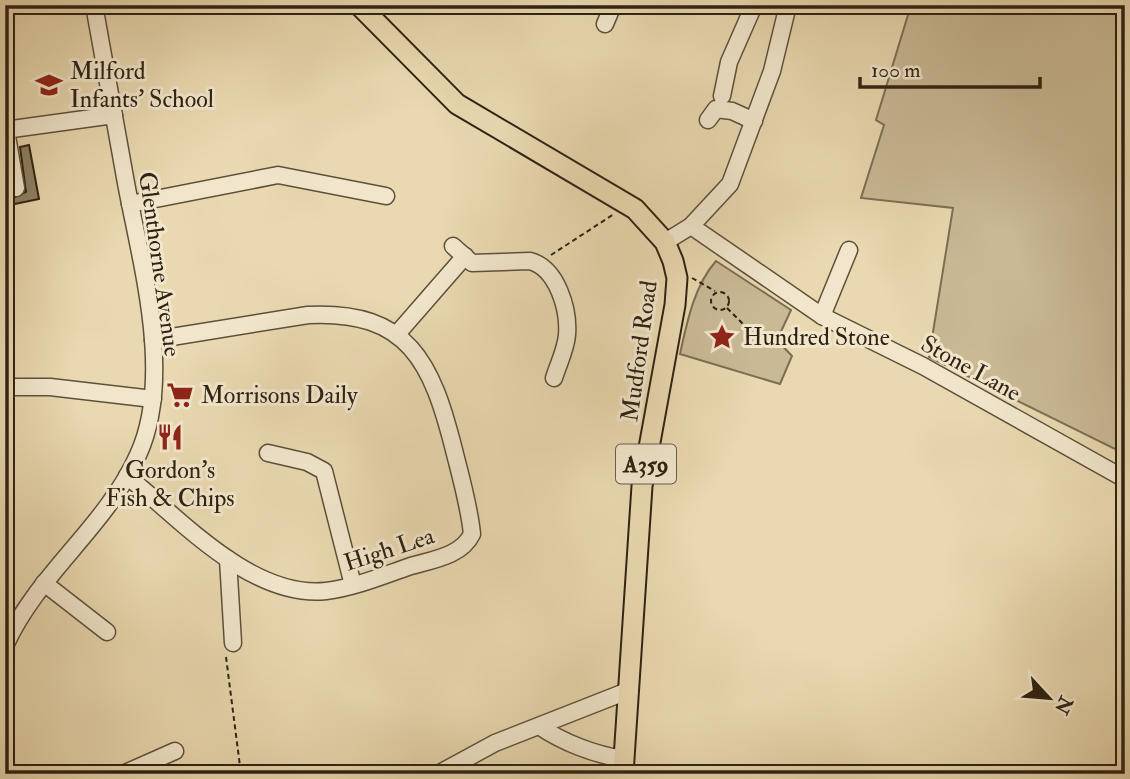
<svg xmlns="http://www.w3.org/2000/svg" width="1130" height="779" viewBox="0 0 1130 779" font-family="'IM FELL Double Pica',serif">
<rect width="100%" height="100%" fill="#e9d8b0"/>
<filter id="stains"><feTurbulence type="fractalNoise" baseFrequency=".00286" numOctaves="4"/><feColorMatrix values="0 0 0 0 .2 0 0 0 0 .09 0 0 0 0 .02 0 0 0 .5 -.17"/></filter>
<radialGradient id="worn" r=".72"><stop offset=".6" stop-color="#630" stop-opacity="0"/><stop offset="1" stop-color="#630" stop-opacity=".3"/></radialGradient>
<g fill="#c9b995" stroke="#7c6e54" stroke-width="2">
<path d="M911,5H1125V454L929,357L953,208L861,198L884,125L876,120Z"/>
<path d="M716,261L791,310L777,340L792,356L780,384L680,354C687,322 694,286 716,261Z"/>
</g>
<path fill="#8f8165" stroke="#2e2213" stroke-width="2" d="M29,145L39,199L5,206V187L13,198L26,192L20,147Z"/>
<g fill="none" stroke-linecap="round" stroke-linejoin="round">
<g stroke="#5d503a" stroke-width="19">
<g id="minor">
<path d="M605,24L613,5"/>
<path d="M722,96L729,62L754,5"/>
<path d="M708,120L716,109L732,111L754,121"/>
<path d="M5,130L114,115"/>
<path d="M6,130L16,188"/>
<path d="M130,204L278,175L386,196"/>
<path d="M691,226L822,316L923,366L1125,479"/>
<path d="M665,242L691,226L730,184L772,71L788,5"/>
<path d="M453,246L472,263L530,261C557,268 569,309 567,335C566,349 558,365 554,378"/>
<path d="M822,316L849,250"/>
<path d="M397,334L465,256"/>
<path d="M5,387H50L153,399"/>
<path d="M268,453L307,462L324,471L353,585"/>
<path d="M127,476C180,519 252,599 326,591C353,588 382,576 408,567C430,560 461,557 472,534C469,505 461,478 454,450C432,363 409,310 308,315L153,340"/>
<path d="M228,559L233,643"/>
<path d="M44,583L107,632"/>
<path d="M5,646C37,574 106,527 138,455C174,377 141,264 126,183C115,124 105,64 94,5"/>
<path d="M539,726C562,742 595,755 624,759"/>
<path d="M123,774L175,751"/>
<path d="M438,774L495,743L630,690"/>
</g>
</g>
<g stroke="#2e2213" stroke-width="23">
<path id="major" d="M359,5L457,104L635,209L665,242L673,261L677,278L675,305L642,486L623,774"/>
</g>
<g stroke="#2e2213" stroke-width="2" stroke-dasharray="5 3.5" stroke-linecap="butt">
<path d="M551,255L614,214"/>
<path d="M692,278L715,291"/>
<circle cx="720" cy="301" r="9"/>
<path d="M727,308L747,328L743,332"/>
<path d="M226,657L241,774"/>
</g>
<use href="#minor" stroke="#f1e6cc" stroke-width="16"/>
<use href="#major" stroke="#e9d8b0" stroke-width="19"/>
</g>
<defs>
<g id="school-bare" transform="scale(2.1)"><path d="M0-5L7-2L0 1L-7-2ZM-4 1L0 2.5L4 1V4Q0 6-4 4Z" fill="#8f2418" stroke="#f1e6cc" stroke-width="2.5" paint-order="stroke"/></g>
<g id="sight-bare" transform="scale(2.1)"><path d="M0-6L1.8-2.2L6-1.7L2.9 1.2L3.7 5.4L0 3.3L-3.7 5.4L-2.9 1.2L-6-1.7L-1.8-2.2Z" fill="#8f2418" stroke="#f1e6cc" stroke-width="2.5" paint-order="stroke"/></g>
<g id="supermarket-bare" transform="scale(2.1)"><path d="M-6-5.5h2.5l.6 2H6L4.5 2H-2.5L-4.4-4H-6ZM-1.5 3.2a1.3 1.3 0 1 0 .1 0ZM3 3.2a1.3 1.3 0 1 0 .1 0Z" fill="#8f2418" stroke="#f1e6cc" stroke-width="2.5" paint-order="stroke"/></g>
<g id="restaurant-bare" transform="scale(2.1)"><path d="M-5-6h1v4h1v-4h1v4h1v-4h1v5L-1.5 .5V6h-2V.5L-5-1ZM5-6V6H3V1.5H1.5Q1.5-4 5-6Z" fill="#8f2418" stroke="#f1e6cc" stroke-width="2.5" paint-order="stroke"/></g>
</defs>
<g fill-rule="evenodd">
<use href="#school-bare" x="49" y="85"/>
<use href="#sight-bare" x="722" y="337"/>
<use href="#supermarket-bare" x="180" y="395"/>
<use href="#restaurant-bare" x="170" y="437"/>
</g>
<g text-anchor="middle" stroke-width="6" stroke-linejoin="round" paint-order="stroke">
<rect fill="#f1e6cc" stroke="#685d4a" stroke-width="2" x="616" y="444.5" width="60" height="39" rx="5"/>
<g font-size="23" font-weight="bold" fill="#2e2213">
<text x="646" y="472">A359</text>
</g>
<g font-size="24" fill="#2e2213" stroke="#f1e6cc" text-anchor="start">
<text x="70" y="79">Milford<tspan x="70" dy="28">Infants' School</tspan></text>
<text x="743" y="345">Hundred Stone</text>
<text x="201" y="403">Morrisons Daily</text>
<text x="170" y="478" text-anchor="middle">Gordon's<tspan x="170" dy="28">Fish &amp; Chips</tspan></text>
</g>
<g font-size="24" fill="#2e2213" stroke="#f1e6cc">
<text transform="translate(160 264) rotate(82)" y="8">Glenthorne Avenue</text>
<text transform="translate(639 351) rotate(-82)" y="8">Mudford Road</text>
<text transform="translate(971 368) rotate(29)" y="8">Stone Lane</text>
<text transform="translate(389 549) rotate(-18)" y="8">High Lea</text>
</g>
</g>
<rect width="1130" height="779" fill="none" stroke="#e9d8b0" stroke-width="28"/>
<rect x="7" y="7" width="1116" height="765" fill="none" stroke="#2e2213" stroke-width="3.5"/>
<rect x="14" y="14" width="1102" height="751" fill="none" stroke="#2e2213" stroke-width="2"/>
<g transform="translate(1049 698) rotate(116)" stroke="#f1e6cc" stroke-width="5" paint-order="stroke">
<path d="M0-5L12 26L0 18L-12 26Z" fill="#2e2213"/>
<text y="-10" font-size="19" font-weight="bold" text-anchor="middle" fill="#2e2213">N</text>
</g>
<path d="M860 77v10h180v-10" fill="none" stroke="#2e2213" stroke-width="3.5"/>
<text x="871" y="77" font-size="21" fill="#2e2213" stroke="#f1e6cc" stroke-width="5" paint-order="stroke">100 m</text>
<rect width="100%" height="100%" filter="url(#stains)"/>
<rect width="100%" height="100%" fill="url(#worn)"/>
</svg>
